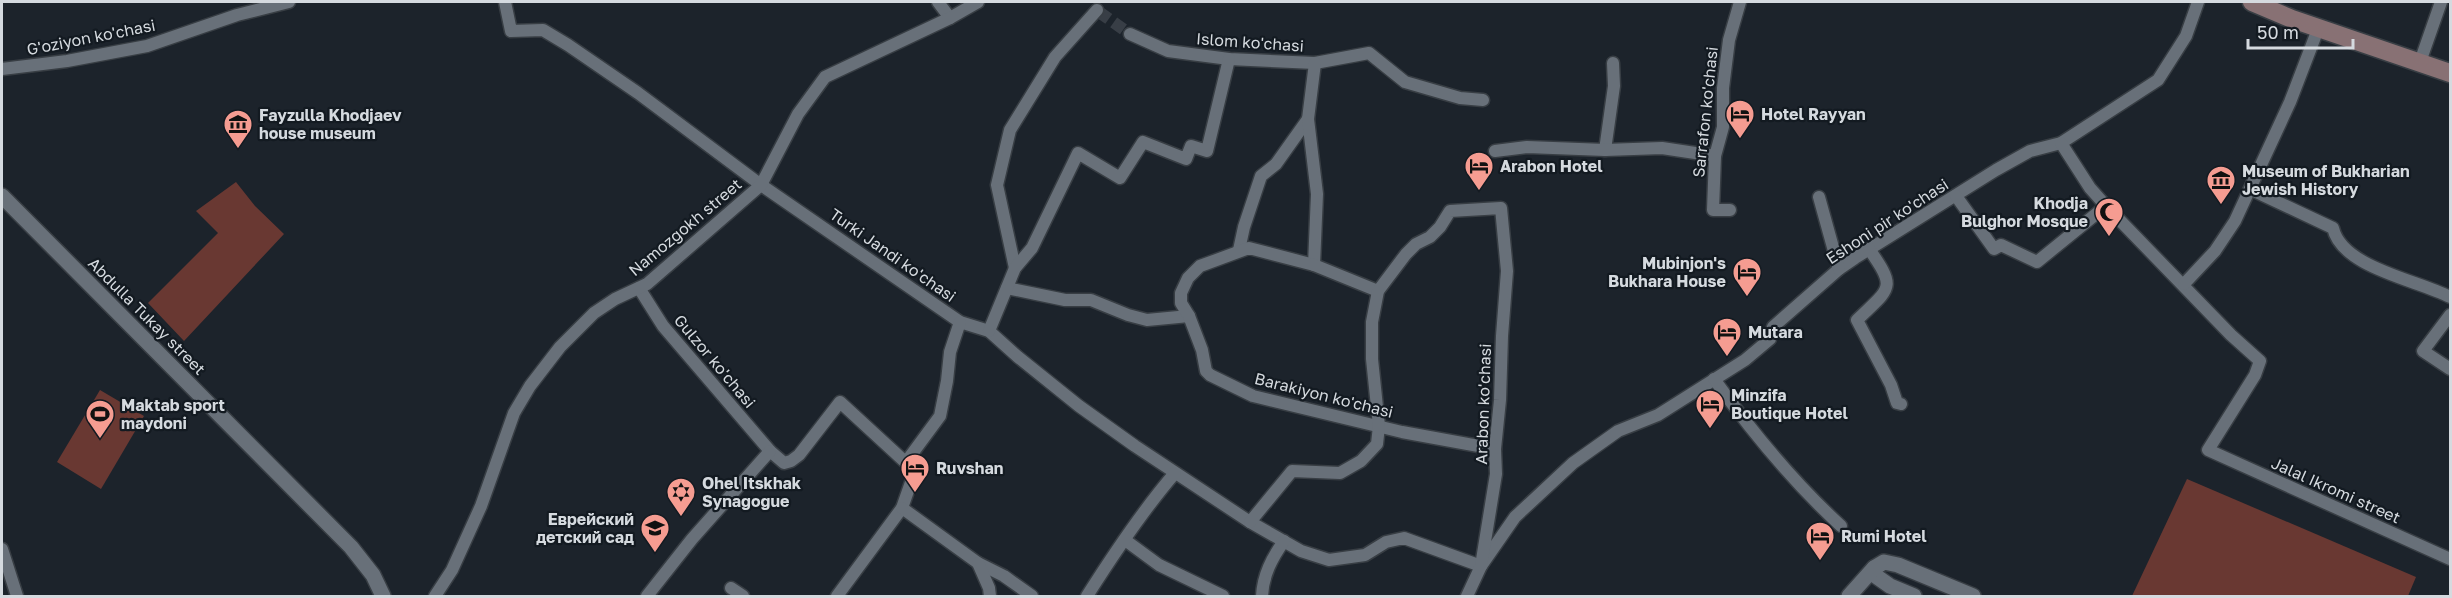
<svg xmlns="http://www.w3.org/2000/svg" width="2452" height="598" viewBox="0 0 2452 598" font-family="'Golos Text',sans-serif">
<rect width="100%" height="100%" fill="#1c232b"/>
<g fill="#693832">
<path d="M236,182L255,206L284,234L184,341L148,303L218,233L196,211Z"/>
<path d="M100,390L144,416L101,489L57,462Z"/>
<path d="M2187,479L2416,577L2408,596H2132Z"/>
</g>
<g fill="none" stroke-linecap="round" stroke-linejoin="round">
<path stroke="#383e46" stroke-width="12" stroke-dasharray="12 6" stroke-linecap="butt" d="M1099,12L1130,34"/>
<g stroke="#383e44" stroke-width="15">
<g id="minor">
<path d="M505,2L511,31L543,30L568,45L638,93L761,185L960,322L989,331L1018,357L1079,406L1135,446L1250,522L1301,551L1329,560L1365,555L1386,542L1404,538L1481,566L1515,517L1573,463L1618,431L1658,415L1745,360L1770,339L1773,327L1839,269L1855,258L1996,170L2030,151L2061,143L2158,80L2186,36L2198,2"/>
<path d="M938,2L950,18"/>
<path d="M1130,34L1168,51L1229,59L1315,63L1369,53L1405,82L1460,98L1483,100"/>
<path d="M2420,62L2441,2"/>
<path d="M2,69L67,61L147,46L237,15L289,2"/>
<path d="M2061,143L2090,188L2106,206L2231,335L2260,361L2255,375L2208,450L2450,559"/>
<path d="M1605,150L1614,86L1613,63"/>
<path d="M1495,151L1527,147L1605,150L1662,148L1715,156"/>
<path d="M2250,189L2333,228C2342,268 2418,280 2450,297"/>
<path d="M1956,196L1994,249L2001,245L2037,262L2106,206"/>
<path d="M1819,197L1839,269"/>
<path d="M1730,210H1713L1715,156L1723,127V88L1729,40L1740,2"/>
<path d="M1869,249C1897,289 1891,287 1857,320L1891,385L1897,403L1901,404"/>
<path d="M1239,250L1244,227L1261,176L1276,164L1308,119"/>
<path d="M1314,265L1317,194L1308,119L1315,63"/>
<path d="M1015,268L997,185L1010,130L1055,57L1097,10"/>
<path d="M2184,284L2215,251L2235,221L2290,102L2315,37"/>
<path d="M639,288L663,326L770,451L784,463L791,461L799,455L840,402L915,471L902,508L837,596"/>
<path d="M1007,288L1065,300H1091L1128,315L1147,320L1189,316"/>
<path d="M1378,291L1314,265L1249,248L1200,266L1188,278L1181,293V303L1189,316L1202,350L1206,371L1210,375L1253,396L1402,432L1495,449"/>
<path d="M2450,315L2423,351L2450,369"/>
<path d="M989,331L1015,268L1032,248L1078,153L1120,178L1143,142L1186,159L1191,146L1207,151L1229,59"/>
<path d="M1714,379C1752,432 1792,481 1841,526"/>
<path d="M906,462L940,416L947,381L950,352L960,322"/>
<path d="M902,508L978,563L1004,576L1032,596"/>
<path d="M1250,522L1292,471L1340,473L1361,461L1377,444L1379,426L1372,359V322L1378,291L1406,254L1416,244L1430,237L1440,227L1450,211L1501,208L1507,271L1502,336L1500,400L1495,449L1496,474L1481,566L1467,596"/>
<path d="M1125,540L1159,565L1223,596"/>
<path d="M2,549L17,596"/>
<path d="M978,563L989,588L990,596"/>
<path d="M731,588L743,596"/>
<path d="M435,596L452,570L481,506L514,413L530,386L560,347L594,313L615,299L647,284L761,185L798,114L825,77L950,18L978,2"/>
<path d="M647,596L692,539L770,451"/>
<path d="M1087,596C1113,555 1143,510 1175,473"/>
<path d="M1262,596C1263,575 1272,558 1284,541"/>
</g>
</g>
<g stroke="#383e44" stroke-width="18">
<g id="tertiary">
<path d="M2,196L351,547L373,575L383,596"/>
<path d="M1874,568L1873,574L1890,586L1914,596"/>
<path d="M1849,596L1874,568L1884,562L1898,565L1973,596"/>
</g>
</g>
<g stroke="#383e44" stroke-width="21">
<path id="secondary" d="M2252,2L2292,19L2450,73"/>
</g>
<use href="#minor" stroke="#687079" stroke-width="12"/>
<use href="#tertiary" stroke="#687079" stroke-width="15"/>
<use href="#secondary" stroke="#887174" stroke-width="18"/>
</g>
<defs>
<g id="hotel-pin" transform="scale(1.5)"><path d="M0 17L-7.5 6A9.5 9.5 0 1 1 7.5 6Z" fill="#f59c91" stroke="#131a21"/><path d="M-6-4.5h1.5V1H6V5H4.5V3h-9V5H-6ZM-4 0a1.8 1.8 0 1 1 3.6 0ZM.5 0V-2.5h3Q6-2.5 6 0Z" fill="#111"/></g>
<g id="museum-pin" transform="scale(1.5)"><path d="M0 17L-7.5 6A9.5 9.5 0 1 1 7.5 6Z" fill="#f59c91" stroke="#131a21"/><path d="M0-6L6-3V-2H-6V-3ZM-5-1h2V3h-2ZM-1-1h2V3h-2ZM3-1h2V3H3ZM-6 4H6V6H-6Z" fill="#111"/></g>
<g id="mosque-pin" transform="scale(1.5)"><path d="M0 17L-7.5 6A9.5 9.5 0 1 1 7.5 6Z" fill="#f59c91" stroke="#131a21"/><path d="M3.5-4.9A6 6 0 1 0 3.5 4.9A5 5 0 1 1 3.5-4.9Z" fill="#111"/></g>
<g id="stadium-pin" transform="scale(1.5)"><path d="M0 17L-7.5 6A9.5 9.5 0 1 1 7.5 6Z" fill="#f59c91" stroke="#131a21"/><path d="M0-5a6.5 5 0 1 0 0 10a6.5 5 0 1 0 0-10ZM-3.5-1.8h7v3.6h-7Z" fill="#111"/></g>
<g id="synagogue-pin" transform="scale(1.5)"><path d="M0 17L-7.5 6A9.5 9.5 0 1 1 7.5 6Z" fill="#f59c91" stroke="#131a21"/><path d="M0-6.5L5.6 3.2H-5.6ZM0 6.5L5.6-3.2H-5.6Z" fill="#111"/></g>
<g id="school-pin" transform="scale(1.5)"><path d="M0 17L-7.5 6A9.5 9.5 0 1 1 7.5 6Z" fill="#f59c91" stroke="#131a21"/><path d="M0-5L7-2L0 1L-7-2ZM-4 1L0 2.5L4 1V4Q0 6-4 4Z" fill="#111"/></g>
</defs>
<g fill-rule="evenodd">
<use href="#hotel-pin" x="1740" y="114"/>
<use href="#museum-pin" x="238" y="124"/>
<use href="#hotel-pin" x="1479" y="166"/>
<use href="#museum-pin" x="2221" y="180"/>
<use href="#mosque-pin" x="2109" y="212"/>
<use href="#hotel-pin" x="1747" y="272"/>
<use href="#hotel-pin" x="1727" y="332"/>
<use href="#hotel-pin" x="1710" y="404"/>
<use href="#stadium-pin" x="100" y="414"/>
<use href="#hotel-pin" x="915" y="468"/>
<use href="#synagogue-pin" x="681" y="492"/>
<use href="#school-pin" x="655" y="528"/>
<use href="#hotel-pin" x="1820" y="536"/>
</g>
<g text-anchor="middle" stroke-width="4.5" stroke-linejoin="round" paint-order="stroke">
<g font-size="16" fill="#d5dadf" stroke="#131a21">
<text transform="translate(91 37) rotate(-11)" y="6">G'oziyon ko'chasi</text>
<text transform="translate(1250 42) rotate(4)" y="6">Islom ko'chasi</text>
<text transform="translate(1705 112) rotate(-84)" y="6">Sarrafon ko'chasi</text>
<text transform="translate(1887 221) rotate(-33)" y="6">Eshoni pir ko'chasi</text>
<text transform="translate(685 227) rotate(-40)" y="6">Namozgokh street</text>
<text transform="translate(893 255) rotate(35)" y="6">Turki Jandi ko'chasi</text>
<text transform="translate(147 316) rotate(45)" y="6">Abdulla Tukay street</text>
<text transform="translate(715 361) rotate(50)" y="6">Gulzor ko'chasi</text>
<text transform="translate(1324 395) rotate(14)" y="6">Barakiyon ko'chasi</text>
<text transform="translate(1483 404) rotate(-88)" y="6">Arabon ko'chasi</text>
<text transform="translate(2336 490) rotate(24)" y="6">Jalal Ikromi street</text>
</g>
<g font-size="16" font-weight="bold" fill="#d5dadf" stroke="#131a21" text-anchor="start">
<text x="1761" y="120">Hotel Rayyan</text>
<text x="259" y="121">Fayzulla Khodjaev<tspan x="259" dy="18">house museum</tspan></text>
<text x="1500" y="172">Arabon Hotel</text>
<text x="2242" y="177">Museum of Bukharian<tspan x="2242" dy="18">Jewish History</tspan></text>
<text x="2088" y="209" text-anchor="end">Khodja<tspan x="2088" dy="18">Bulghor Mosque</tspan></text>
<text x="1726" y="269" text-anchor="end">Mubinjon's<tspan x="1726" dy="18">Bukhara House</tspan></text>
<text x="1748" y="338">Mutara</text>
<text x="1731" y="401">Minzifa<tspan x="1731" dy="18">Boutique Hotel</tspan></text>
<text x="121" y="411">Maktab sport<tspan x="121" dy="18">maydoni</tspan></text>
<text x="936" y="474">Ruvshan</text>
<text x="702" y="489">Ohel Itskhak<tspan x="702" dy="18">Synagogue</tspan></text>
<text x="634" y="525" text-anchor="end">Еврейский<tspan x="634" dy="18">детский сад</tspan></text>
<text x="1841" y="542">Rumi Hotel</text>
</g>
</g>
<rect width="2452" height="598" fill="none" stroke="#d5dadf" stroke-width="6"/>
<path d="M2248 39v9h105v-9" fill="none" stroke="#d5dadf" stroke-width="3"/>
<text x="2257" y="39" font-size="18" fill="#d5dadf" stroke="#131a21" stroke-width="4.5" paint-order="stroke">50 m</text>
</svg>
